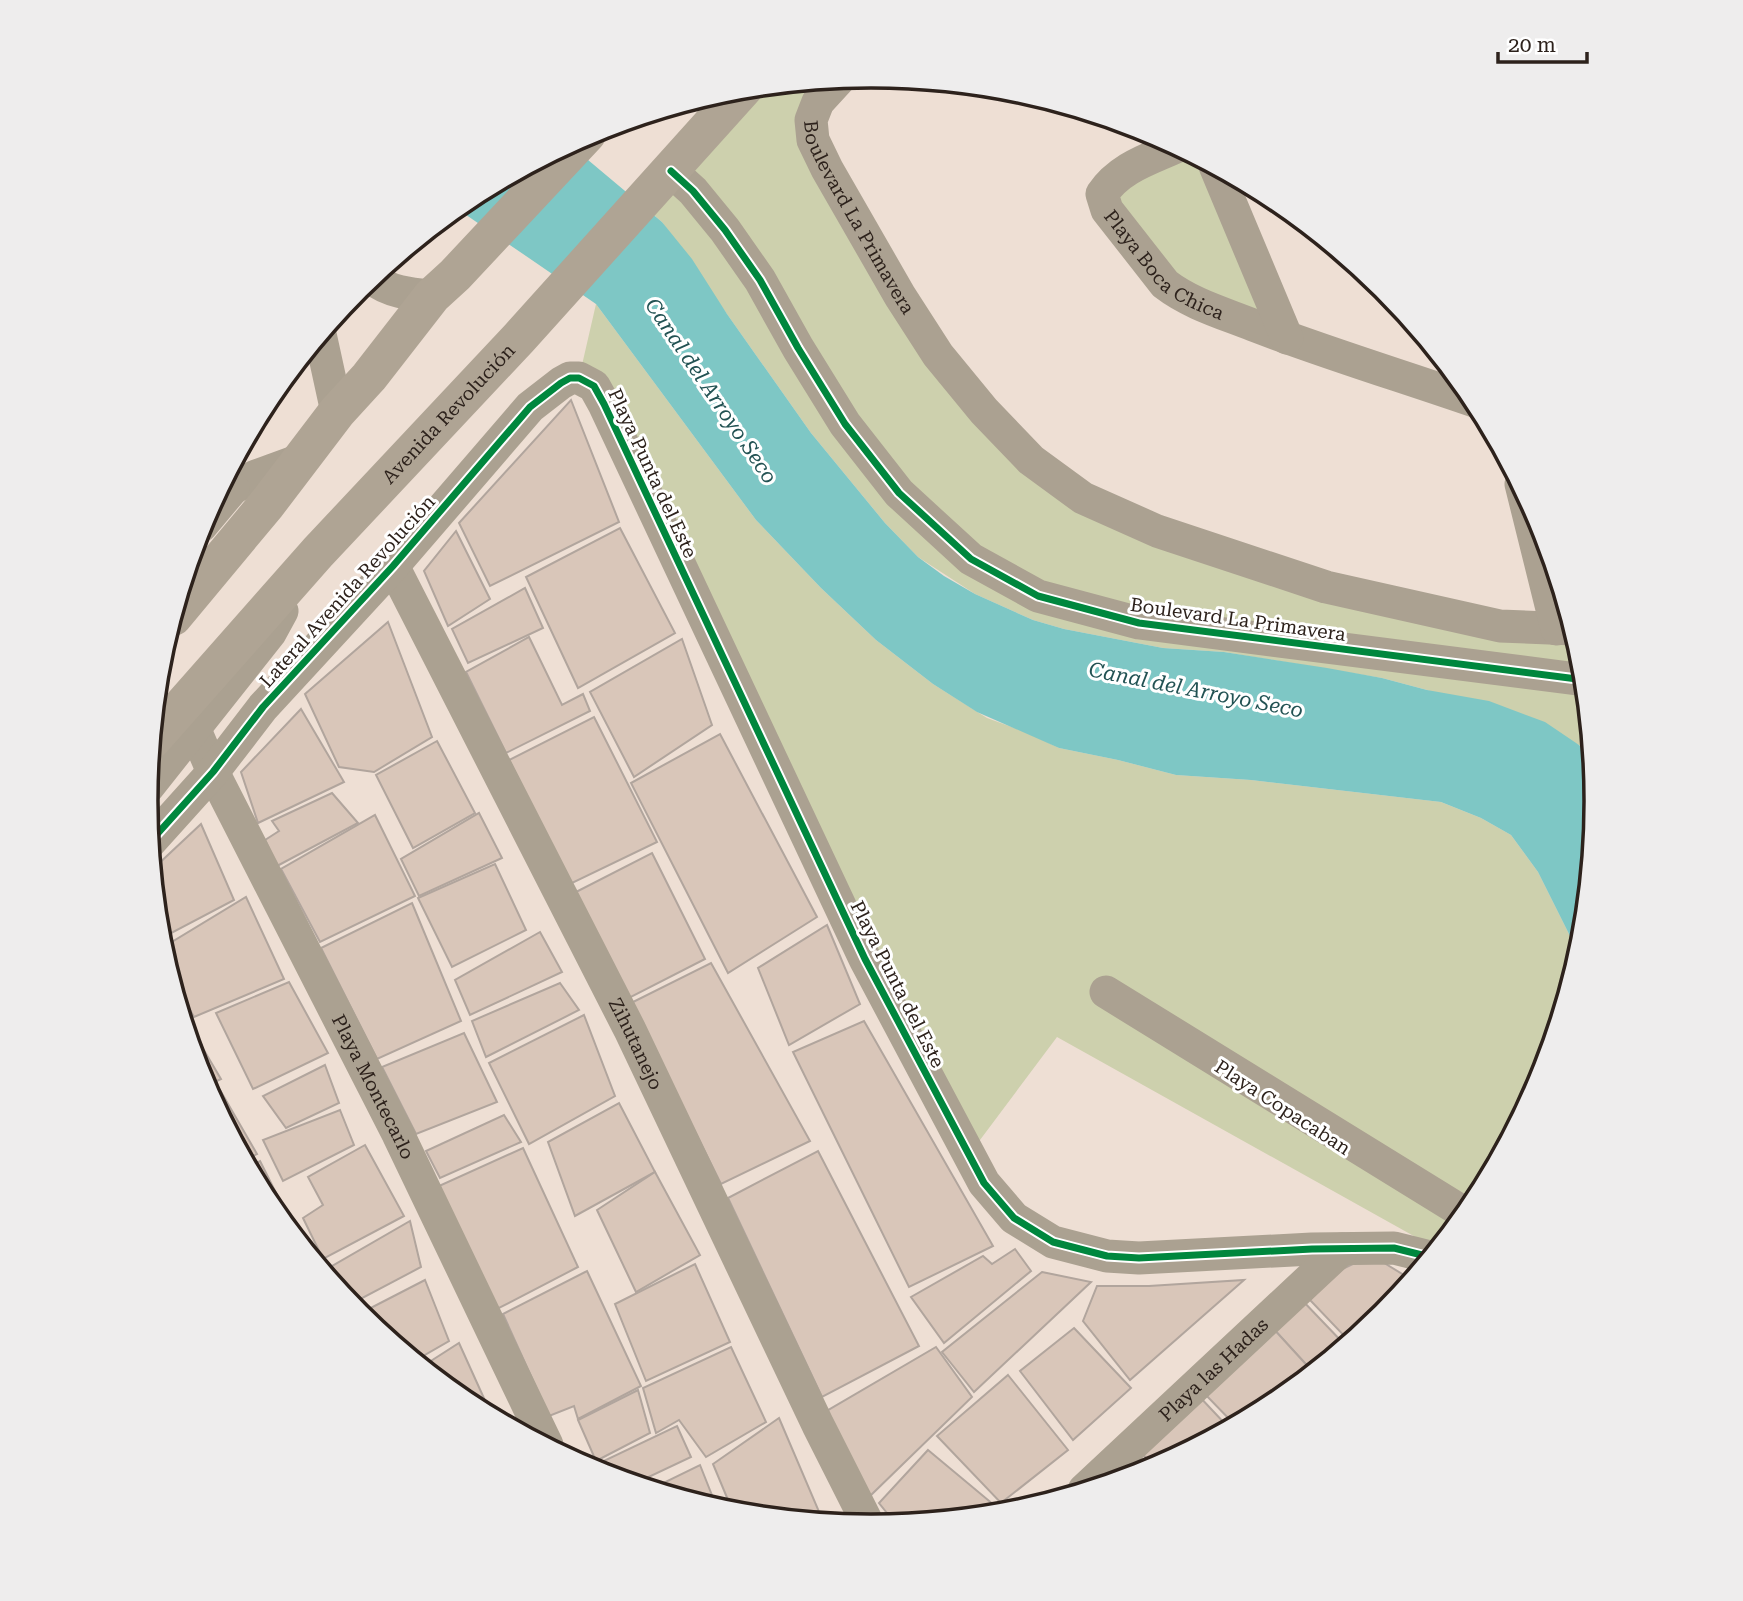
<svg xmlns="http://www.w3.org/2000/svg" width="1743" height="1601" viewBox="0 0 1743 1601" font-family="'Roboto Serif',serif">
<rect width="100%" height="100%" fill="#eedfd4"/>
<g fill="#cdd0ad">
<path d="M804,82L818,102L811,120L984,411L1157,531L1574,629L1583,659L1593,759L1579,745L1427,690L1382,678L1224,652L1163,648L1064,629L1033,620L975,594L918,557L885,523L811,433L662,222L640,203L744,88Z"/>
<path d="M1178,146L1215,166L1287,338L1210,309L1107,210L1111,181Z"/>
<path d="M596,304L756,520L821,588L876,640L933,684L987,718L1026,732L1059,748L1118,760L1176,775L1251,780L1441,802L1481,818L1511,835L1538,872L1579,954L1541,1078L1474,1204L1437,1249L1057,1037L977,1144L579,378Z"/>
</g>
<path fill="#7ec7c5" d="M569,144L662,222L692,259L727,314L811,433L885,523L918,557L944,576L975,594L1033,620L1064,629L1163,648L1224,652L1327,668L1382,678L1427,690L1489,701L1545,722L1579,745L1593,759L1597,801L1583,942L1579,954L1538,872L1511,835L1481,818L1441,802L1251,780L1176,775L1118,760L1059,748L977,712L933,684L876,640L821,588L756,520L596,304L456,208L469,197Z"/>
<g fill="#d9c6b9" stroke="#b1a59d" stroke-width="2">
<path d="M571,400L619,522L490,586L459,523Z"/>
<path d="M620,528L675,633L578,688L526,577Z"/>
<path d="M456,531L490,599L448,626L424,571Z"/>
<path d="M525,588L543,628L468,663L452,629Z"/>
<path d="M388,622L432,737L374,772L339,767L305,694Z"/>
<path d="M529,637L562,705L583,694L590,711L506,753L466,672Z"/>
<path d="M682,639L712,725L634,777L590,692Z"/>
<path d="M301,709L344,782L258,823L241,772Z"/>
<path d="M594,717L657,842L570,884L509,760Z"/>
<path d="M720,734L817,917L728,973L631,783Z"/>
<path d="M437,741L475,813L413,848L376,775Z"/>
<path d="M332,793L358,823L277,866L265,840L279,831L272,821Z"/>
<path d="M479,813L502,858L419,896L401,859Z"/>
<path d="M375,815L415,896L320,942L281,869Z"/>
<path d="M201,824L234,900L160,939L153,869Z"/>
<path d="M652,853L705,959L625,1000L574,893Z"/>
<path d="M495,864L526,930L452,967L418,898Z"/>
<path d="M246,897L284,979L194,1017L169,972L162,948Z"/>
<path d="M412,903L461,1021L377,1059L321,948Z"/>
<path d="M827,925L860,1004L789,1045L758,968Z"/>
<path d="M540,932L562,972L470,1015L455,980Z"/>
<path d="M711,963L810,1141L721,1184L631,1003Z"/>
<path d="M289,982L328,1053L253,1089L216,1013Z"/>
<path d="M560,983L579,1010L486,1057L472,1021Z"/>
<path d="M182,1013L221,1079L206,1086L201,1078Z"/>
<path d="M584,1015L615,1096L529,1144L489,1063Z"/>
<path d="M864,1021L993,1246L909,1287L793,1052Z"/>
<path d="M464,1033L497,1102L416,1134L382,1067Z"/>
<path d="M325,1065L339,1103L286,1128L263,1096Z"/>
<path d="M220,1090L257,1154L245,1160L210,1094Z"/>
<path d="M619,1103L655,1172L575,1216L548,1142Z"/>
<path d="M340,1110L354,1145L283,1181L263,1140Z"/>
<path d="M504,1115L521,1142L440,1178L426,1151Z"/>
<path d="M365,1145L404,1216L323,1259L303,1218L323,1205L308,1177Z"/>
<path d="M523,1148L578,1267L497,1309L439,1186Z"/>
<path d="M818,1151L919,1346L822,1397L728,1198Z"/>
<path d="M260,1161L301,1243L268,1203L249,1167Z"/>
<path d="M655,1172L700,1255L636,1292L597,1210Z"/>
<path d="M410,1221L421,1267L351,1304L332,1280L327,1269Z"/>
<path d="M1015,1249L1031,1271L944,1343L911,1297L983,1256L992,1264Z"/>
<path d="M1381,1261L1412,1280L1384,1314L1350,1342L1310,1300L1338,1271L1357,1262Z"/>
<path d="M695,1264L730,1342L646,1381L615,1304Z"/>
<path d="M587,1271L641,1386L578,1419L574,1406L549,1416L503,1314Z"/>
<path d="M1042,1272L1091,1282L974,1392L942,1352Z"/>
<path d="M425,1280L449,1341L416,1360L359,1314Z"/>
<path d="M1244,1280L1130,1380L1083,1321L1097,1286H1149Z"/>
<path d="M1300,1298L1345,1345L1313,1372L1270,1325Z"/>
<path d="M1270,1325L1313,1372L1274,1404L1235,1425L1201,1390Z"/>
<path d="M1074,1328L1131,1388L1073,1440L1020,1371Z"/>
<path d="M459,1343L492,1416L468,1403L423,1366Z"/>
<path d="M731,1347L766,1422L706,1457L679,1420L656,1433L643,1388Z"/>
<path d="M936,1347L972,1397L870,1496L825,1412Z"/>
<path d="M1008,1375L1068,1450L1001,1503L937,1436Z"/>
<path d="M638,1390L650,1433L596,1461L578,1420Z"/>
<path d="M1197,1394L1229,1428L1154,1468L1141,1452Z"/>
<path d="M779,1418L823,1521L733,1512L713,1464Z"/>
<path d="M677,1426L691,1457L636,1483L589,1468Z"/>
<path d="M928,1450L994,1505L984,1515L895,1523L879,1503Z"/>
<path d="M700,1465L717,1508L653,1488Z"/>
<path d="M1135,1465L1142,1473L1113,1481Z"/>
</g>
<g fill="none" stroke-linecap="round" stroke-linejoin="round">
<g stroke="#aba191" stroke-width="33">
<path id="s1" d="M840,78L818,102L811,120L813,140L827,169L900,296L938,355L984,411L1031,460L1083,498L1157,531L1326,587L1500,626L1574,629"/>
<path id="s2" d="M1178,146C1150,159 1120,167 1102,194L1107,210L1165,284C1191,304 1223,313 1253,325C1326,353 1402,376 1477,402"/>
<path d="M1215,166L1287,338"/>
<path d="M671,171L693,191L725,230L760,280L798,348L845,424L899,493L971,559L1038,596L1139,623L1585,680"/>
<path d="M371,278C389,292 409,294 432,296"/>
<path d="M320,334L337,412"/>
<path d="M1521,484L1557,629"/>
<path d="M219,490L233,488L256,476L300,460"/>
<path d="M201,526L233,488"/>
<path id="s3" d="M393,566L630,1030L818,1425L869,1526"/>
<path id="s4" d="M195,730L213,772L398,1134L547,1445"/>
<path d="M148,787L270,633L282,611"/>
<path d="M150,842L213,772L263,707L393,566L530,407L561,383L570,378H579L594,386L604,404L865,959L984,1183L1014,1218L1053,1242L1107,1256L1139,1258L1312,1249L1394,1248L1430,1257"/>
<path d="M1106,992L1466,1214"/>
<path id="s5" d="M1084,1490L1342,1249"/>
</g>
<g stroke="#afa494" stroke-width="38">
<path d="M173,617L267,504L337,412L369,377L432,296L455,275L587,134"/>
<path id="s6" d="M152,740L318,552L519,338L744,88"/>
</g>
<g stroke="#fff" stroke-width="11">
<g id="cycleway">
<path d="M671,171L693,191L725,230L760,280L798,348L845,424L899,493L971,559L1038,596L1139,623L1585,680"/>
<path d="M150,842L213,772L263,707L393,566L530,407L561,383L570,378H579L594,386L604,404L865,959L984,1183L1014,1218L1053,1242L1107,1256L1139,1258L1312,1249L1394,1248L1430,1257"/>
</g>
</g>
<use href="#cycleway" stroke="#00873e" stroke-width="7"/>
</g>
<g text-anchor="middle" stroke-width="6" stroke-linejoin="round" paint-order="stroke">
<g font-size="19" fill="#2d221c" stroke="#fff">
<text dy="7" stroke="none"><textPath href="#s1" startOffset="161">Boulevard La Primavera</textPath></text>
<text dy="7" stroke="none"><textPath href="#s2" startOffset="189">Playa Boca Chica</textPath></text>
<text dy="7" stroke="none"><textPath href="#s6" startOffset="441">Avenida Revolución</textPath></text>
<text transform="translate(653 473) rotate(65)" y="7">Playa Punta del Este</text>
<text transform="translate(347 591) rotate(-48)" y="7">Lateral Avenida Revolución</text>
<text transform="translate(1238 619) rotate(8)" y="7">Boulevard La Primavera</text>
<text transform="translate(898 984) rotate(63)" y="7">Playa Punta del Este</text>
<text dy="7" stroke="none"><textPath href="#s3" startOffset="536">Zihutanejo</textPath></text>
<text dy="7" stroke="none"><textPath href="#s4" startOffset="399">Playa Montecarlo</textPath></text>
<text transform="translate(1283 1107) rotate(33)" y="7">Playa Copacaban</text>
<text dy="7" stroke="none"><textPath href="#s5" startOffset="177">Playa las Hadas</textPath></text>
</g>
<g font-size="21" font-style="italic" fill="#225253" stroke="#fff">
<text transform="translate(711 391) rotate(56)" y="7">Canal del Arroyo Seco</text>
<text transform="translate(1196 690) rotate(11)" y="7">Canal del Arroyo Seco</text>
</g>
</g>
<path d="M0 0H1743V1601H0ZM158 801a713 713 0 1 1 1426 0a713 713 0 1 1-1426 0Z" fill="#eeeded" fill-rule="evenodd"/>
<path fill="none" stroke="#2d221c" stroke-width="3.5" d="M158 801a713 713 0 1 1 1426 0a713 713 0 1 1-1426 0Z"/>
<path d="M1498 52v10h89v-10" fill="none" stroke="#2d221c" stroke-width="3.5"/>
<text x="1508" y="52" font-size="21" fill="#2d221c" stroke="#ffffff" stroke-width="5" paint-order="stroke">20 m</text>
</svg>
